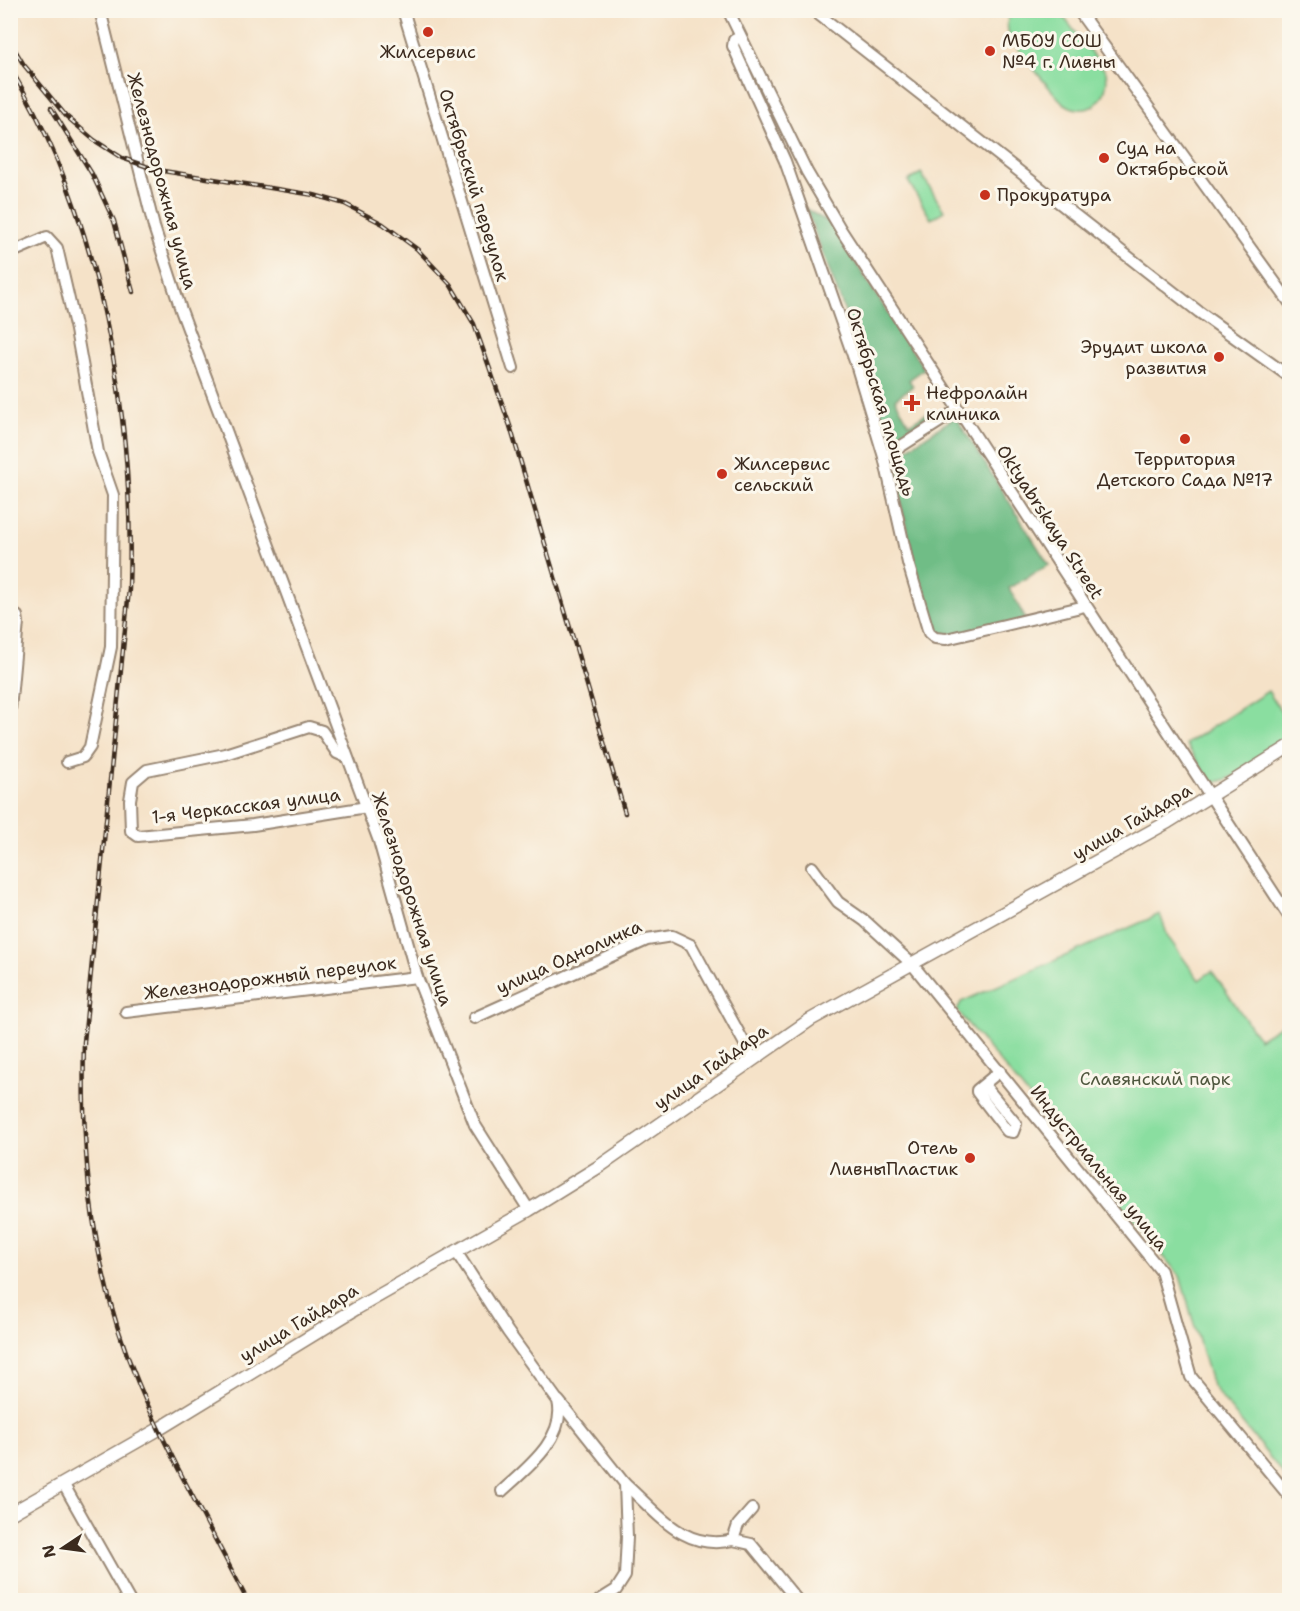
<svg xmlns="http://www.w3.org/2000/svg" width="1300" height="1611" viewBox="0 0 1300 1611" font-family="'Shantell Sans',sans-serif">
<rect width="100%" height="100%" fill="#fbf7ec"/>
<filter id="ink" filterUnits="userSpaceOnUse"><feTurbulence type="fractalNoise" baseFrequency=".0167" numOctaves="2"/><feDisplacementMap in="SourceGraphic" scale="12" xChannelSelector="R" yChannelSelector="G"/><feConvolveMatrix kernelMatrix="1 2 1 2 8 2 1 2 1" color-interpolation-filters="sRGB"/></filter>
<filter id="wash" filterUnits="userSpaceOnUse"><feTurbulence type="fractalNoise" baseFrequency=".008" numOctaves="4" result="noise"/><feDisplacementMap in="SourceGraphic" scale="24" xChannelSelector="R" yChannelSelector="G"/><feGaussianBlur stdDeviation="1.35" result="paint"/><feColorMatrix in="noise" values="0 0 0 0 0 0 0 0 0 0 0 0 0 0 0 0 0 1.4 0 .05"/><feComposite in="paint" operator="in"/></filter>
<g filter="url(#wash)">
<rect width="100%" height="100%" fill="#f5e2c8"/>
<g fill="#8adea0" stroke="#62845f" stroke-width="1.5">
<path d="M1012,10L1059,11L1106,72C1111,97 1090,120 1065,104C1058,100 1014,45 1010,37C1006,28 1007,18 1012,10Z"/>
<path d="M921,173L944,211L931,219L908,181Z"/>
<path d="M1268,691L1289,724V737C1273,749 1229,788 1210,781L1186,744Z"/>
<path d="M1160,914L1168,937L1199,980L1212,971L1259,1039L1289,1020V1481L1212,1386L1180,1276L957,1011L961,1002Z"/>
</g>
<g fill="#6fbd86" stroke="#557452" stroke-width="1.5">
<path d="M806,209L830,223L924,369L909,380L913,386L895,399L909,424L929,412L935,421L894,446L888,443L853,333Z"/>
<path d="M952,419H957L1049,565L1009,588L1026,620L944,638L930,630L892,465L896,456Z"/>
</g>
</g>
<g filter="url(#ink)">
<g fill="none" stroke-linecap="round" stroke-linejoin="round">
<g stroke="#988673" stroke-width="14">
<g id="minor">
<path d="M100,10L154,227L181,310L379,841L417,977L475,1125L529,1210"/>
<path d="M403,10L513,368"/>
<path d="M728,10L807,172L841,230L1290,918"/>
<path d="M813,10L1199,312L1290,377"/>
<path d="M1078,10L1290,303"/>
<path d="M740,37L734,40L733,46L785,161L856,364L884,457L908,563L929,633L935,638L946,639L1085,606"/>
<path d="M10,253L47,237L57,248L76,330L98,452L113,495L111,647L90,747L83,757L67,762"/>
<path d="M884,457L958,410"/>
<path d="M10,613L17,616L18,622L10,710"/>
<path d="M346,757L337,753L322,731L309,727L225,754L147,770L133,782L130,800L131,831L138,836L253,825L367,807"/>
<path d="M812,867L838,902L865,921L912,964L1161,1271L1191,1377L1290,1497"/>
<path d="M126,1012L417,977"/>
<path d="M474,1018L647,940L672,936L691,945L753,1059"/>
<path d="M984,1085L1016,1124L1013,1132L1007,1131L977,1092V1090L1000,1071"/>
<path d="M457,1253L508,1332L558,1401C567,1438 526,1469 502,1491"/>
<path d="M559,1401L625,1484L627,1537L625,1576L616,1590L600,1600"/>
<path d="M625,1484C658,1513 684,1552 733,1540L738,1525L752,1509"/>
<path d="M64,1485L129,1600"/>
<path d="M733,1540L751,1544L797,1600"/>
</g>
</g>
<g stroke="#988673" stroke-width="15">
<path id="major" d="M10,1514L159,1429L357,1308L529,1210L600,1166L810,1020L1168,822L1290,746"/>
</g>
<use href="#minor" stroke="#fff" stroke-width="10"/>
<use href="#major" stroke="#fff" stroke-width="12"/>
<g stroke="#3b2a1e" stroke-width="4.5">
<g id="rail">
<path d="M10,42L24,65L66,116L94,140L122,158L157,170L314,195L345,204L383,224L417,249L450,284L474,324L510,426L625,813"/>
<path d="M10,68C101,216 135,418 129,589L84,1042C81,1159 92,1276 139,1385C170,1459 211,1529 247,1600"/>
<path d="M51,108L92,174L114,221L133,292"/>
</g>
</g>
<use href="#rail" stroke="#fbf7ec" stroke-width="2" stroke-dasharray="7" stroke-linecap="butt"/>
</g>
</g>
<g fill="#c8321e" stroke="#fbf7ec" stroke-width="2">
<circle cx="428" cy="32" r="6"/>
<circle cx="990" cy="51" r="6"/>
<circle cx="1104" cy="158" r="6"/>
<circle cx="985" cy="195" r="6"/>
<circle cx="1219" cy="357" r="6"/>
<path d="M909 394h6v6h6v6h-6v6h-6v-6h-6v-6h6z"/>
<circle cx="1185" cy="439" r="6"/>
<circle cx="722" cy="474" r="6"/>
<circle cx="970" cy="1158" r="6"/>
</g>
<g text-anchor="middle" stroke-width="6" stroke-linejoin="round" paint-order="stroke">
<g font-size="18" fill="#3b2a1e" stroke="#fbf7ec" text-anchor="start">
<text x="1002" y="47">МБОУ СОШ<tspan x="1002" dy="21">№4 г. Ливны</tspan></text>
<text x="428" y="58" text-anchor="middle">Жилсервис</text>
<text x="1116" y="154">Суд на<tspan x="1116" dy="21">Октябрьской</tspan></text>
<text x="997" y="201">Прокуратура</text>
<text x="1207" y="353" text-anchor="end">Эрудит школа<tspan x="1207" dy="21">развития</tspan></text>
<text x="926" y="399">Нефролайн<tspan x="926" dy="21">клиника</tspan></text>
<text x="1185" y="465" text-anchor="middle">Территория<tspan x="1185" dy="21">Детского Сада №17</tspan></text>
<text x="734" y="470">Жилсервис<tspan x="734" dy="21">сельский</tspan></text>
<text x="958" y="1154" text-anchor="end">Отель<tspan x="958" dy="21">ЛивныПластик</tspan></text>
</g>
<g font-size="18" fill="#3b2a1e" stroke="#fbf7ec">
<text transform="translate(162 181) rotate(75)" y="6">Железнодорожная улица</text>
<text transform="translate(474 185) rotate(73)" y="6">Октябрьский переулок</text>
<text transform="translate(881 402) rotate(73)" y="6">Октябрьская площадь</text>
<text transform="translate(1050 522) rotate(57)" y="6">Oktyabrskaya Street</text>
<text transform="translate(246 806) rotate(-7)" y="6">1-я Черкасская улица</text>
<text transform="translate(1132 822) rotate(-30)" y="6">улица Гайдара</text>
<text transform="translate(412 899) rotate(72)" y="6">Железнодорожная улица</text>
<text transform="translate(569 957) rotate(-24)" y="6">улица Одноличка</text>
<text transform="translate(270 978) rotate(-7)" y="6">Железнодорожный переулок</text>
<text transform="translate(711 1067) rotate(-35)" y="6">улица Гайдара</text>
<text transform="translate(1099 1168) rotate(51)" y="6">Индустриальная улица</text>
<text transform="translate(299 1323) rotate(-31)" y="6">улица Гайдара</text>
</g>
<g font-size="18" fill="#4f573e" stroke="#fbf7ec">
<text x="1155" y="1085">Славянский парк</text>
</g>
</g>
<rect width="1300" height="1611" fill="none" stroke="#fbf7ec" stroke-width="36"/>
<g transform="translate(63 1548) rotate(257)" stroke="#fbf7ec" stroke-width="4.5" paint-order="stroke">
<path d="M0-4.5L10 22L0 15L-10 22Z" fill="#3b2a1e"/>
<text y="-9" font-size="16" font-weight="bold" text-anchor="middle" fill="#3b2a1e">N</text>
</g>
</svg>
